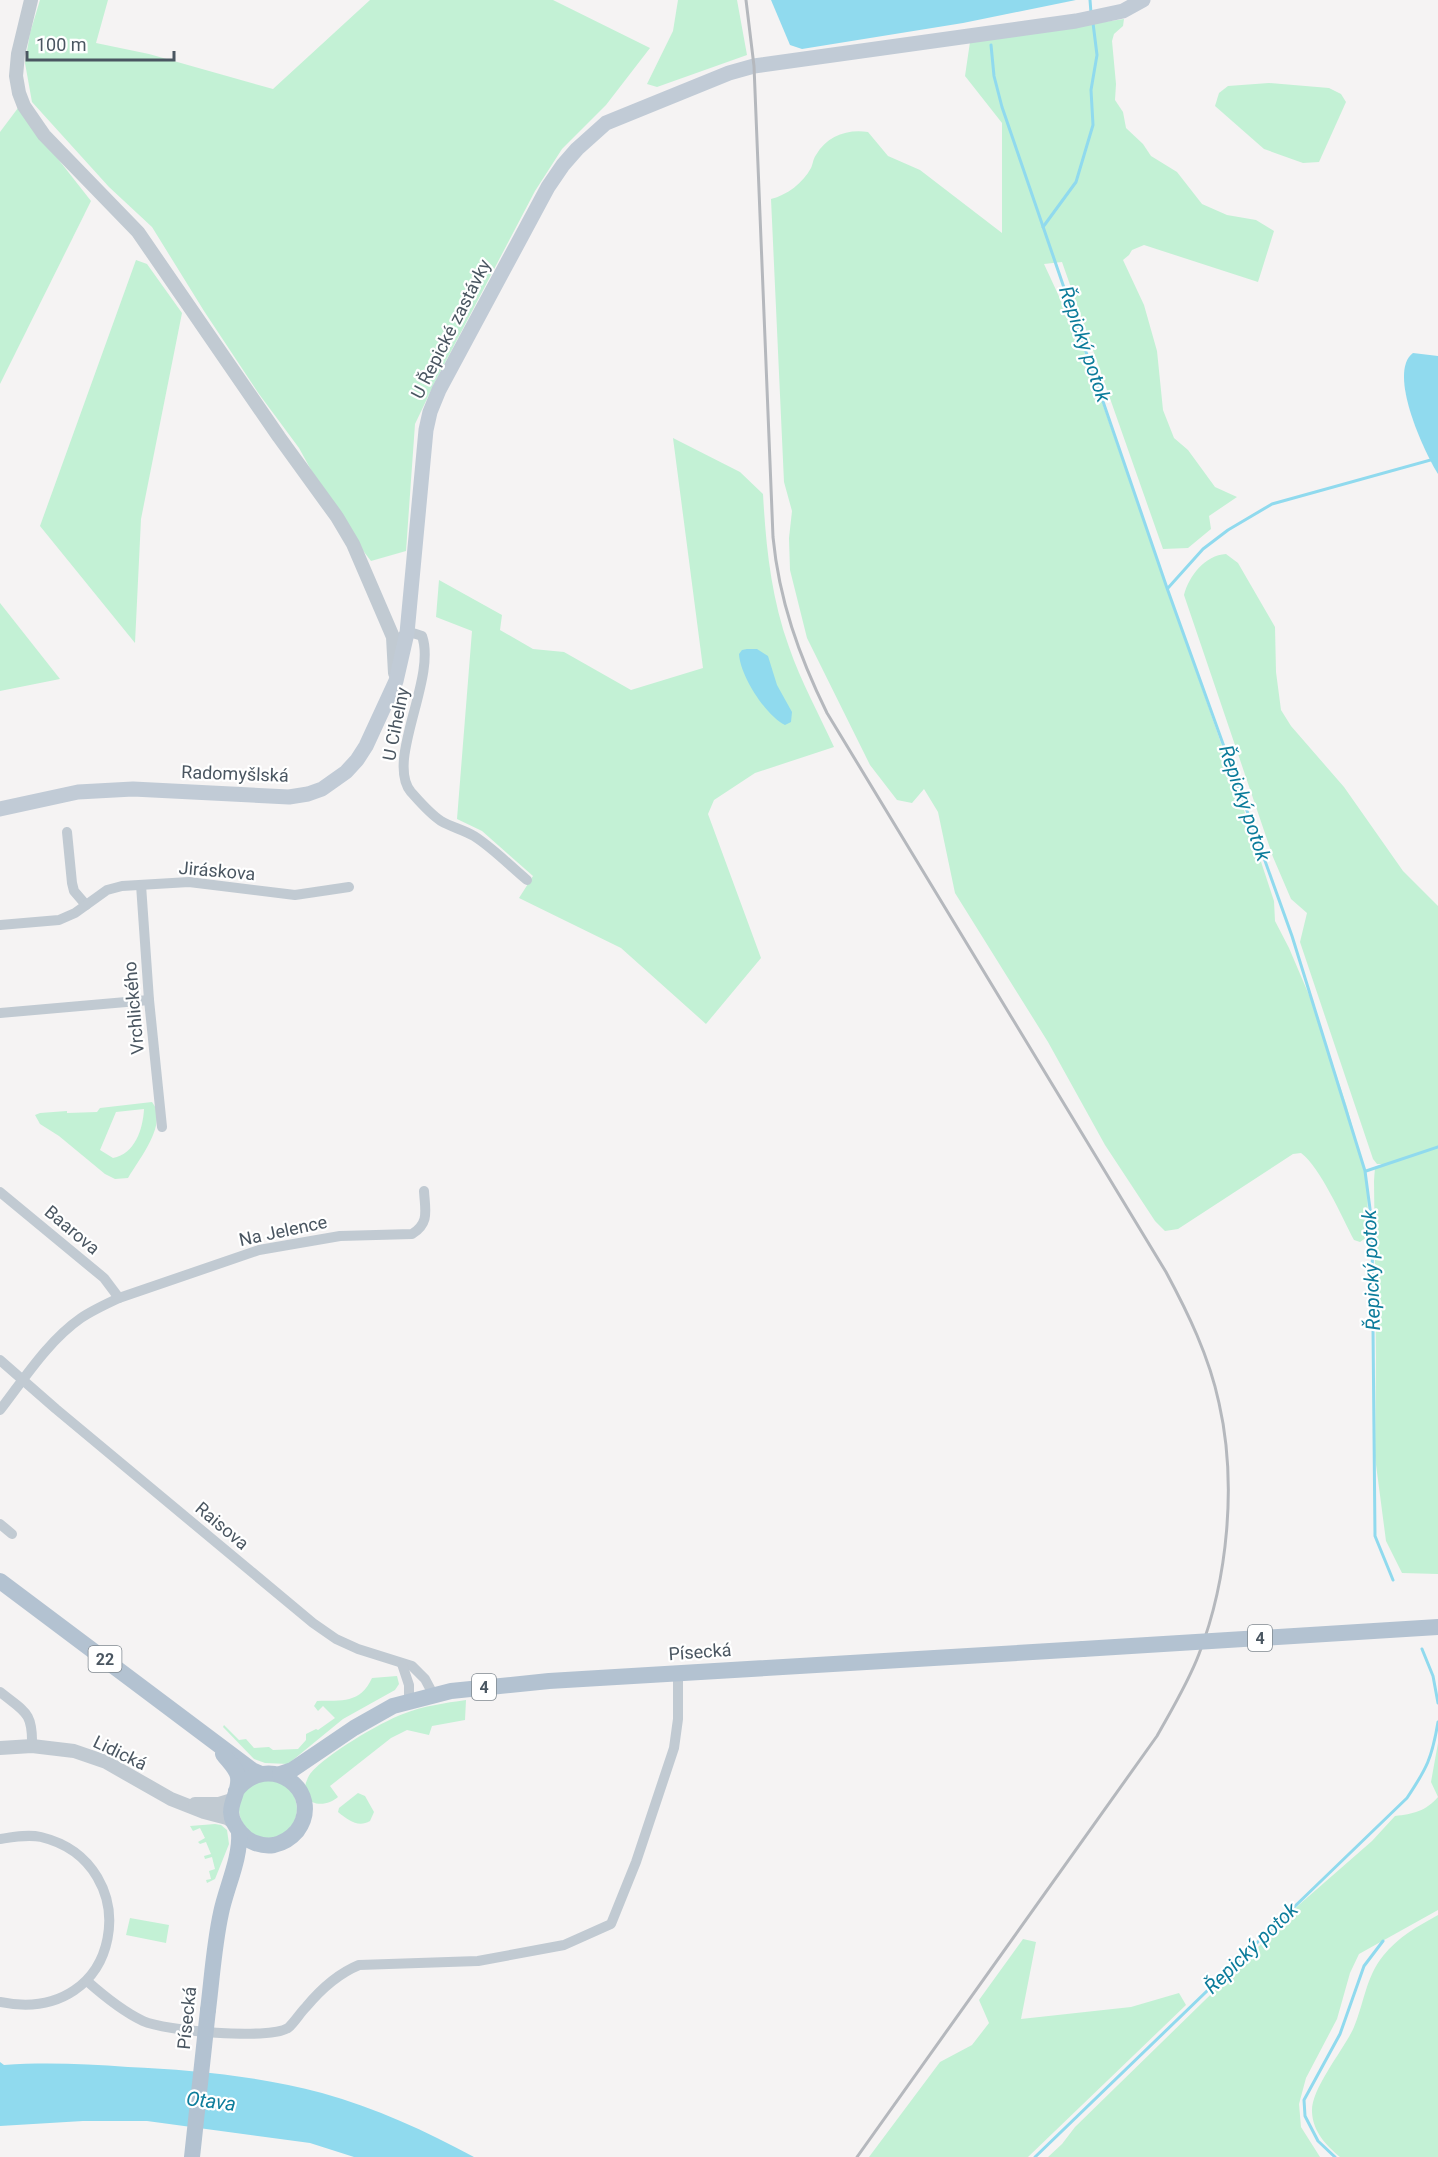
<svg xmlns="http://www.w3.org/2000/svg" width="1438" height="2157" viewBox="0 0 1438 2157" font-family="Roboto,sans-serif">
<rect width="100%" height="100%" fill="#f5f3f3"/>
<g fill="#c3f1d5" fill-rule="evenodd">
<path d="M40,0H108L96,43L149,54L273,89L370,0H553L650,48L606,105L562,149L535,191L436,380L415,424L406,551L371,561L337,517L299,448L259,394L204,311L152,227L109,187L32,102L25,63L30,33Z"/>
<path d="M678,0H737L747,55L657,87L647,84L673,31Z"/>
<path d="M1124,19L1123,26L1114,34L1112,41L1116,84L1115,100L1123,112L1126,128L1143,144L1151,156L1177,172L1202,204L1227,215L1256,220L1274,231L1258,282L1144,245L1132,250L1129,255L1123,260L1144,305L1157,351L1163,410L1174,438L1188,450L1215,487L1237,497L1209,516L1211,529L1188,548L1163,549L1062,262L1044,264L1083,348L1236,786L1274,901L1275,921L1289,948L1312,1002L1347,1107L1368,1186L1367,1237L1360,1242L1354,1240C1342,1217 1320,1167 1301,1153L1293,1154L1178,1229L1165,1231L1155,1221L1105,1145L1048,1042L955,893L938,812L924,789L912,803L897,800L870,765L807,638L790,570L789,538L792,511L784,482L771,199C787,195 803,183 811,168C813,164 813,159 816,155C827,136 847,129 868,132L888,156L920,170L1002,233V123L965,76L970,42Z"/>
<path d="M1269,83L1329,88L1341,94L1346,102L1319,162L1303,163L1264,149L1215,106L1219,93L1228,86Z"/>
<path d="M18,108L91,201L0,384V132Z"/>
<path d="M136,260L147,264L182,313L141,519L135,643L40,526Z"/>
<path d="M673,438L740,472L763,494C766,547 771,597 789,647C801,682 819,714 834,747L755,773L714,800L708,814L761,958L706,1024L621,948L519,898L533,876L482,831L457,819L472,631L436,617L439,580L502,615L500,630L533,649L564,652L631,690L703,668Z"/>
<path d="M1226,554L1238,563L1275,627L1276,672L1281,710L1291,726L1344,787L1403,871L1438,906V1146L1394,1161L1438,1147V1574L1402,1573L1386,1541L1375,1457L1376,1357L1374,1181L1375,1167L1383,1164H1377L1373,1159L1300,942L1307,913L1291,899L1273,857L1184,595C1189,576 1205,555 1226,554Z"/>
<path d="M0,603L60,679L0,691Z"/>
<path d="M152,1102C169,1123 139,1159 128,1178L115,1179L105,1174L59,1136L40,1124L35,1115L40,1113L67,1111V1113L97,1112L100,1108ZM144,1109C143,1129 135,1154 113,1158L100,1150L116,1112Z"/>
<path d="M397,1676L399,1684L395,1690L343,1719L288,1764L265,1763L254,1759L223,1727L224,1725L239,1740L246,1739L254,1748L269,1747L273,1750L298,1749L306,1740V1734L316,1729L318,1730L335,1718L323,1706L318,1711L314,1706L317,1701C342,1700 360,1704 372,1678Z"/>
<path d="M466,1700L465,1720L432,1726L429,1735L407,1730L391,1738L330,1786L338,1797C331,1803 321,1806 312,1802L305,1786C306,1782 308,1777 310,1774C325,1755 381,1722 403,1714C423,1706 445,1703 466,1700Z"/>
<path d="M1438,1743V1910L1359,1954L1350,1973L1337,2019L1306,2078L1299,2104L1301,2127L1320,2157H1048L1062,2144L1075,2127L1246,1960L1293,1910L1372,1841L1395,1816C1413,1814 1426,1811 1438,1797L1431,1782Z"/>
<circle cx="268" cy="1809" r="29"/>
<path d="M358,1793L365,1796L374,1812L370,1821C358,1828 348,1820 338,1812L339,1808Z"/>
<path d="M215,1824L221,1825L227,1830L229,1844L215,1879L207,1883L206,1880L211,1879L209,1871L215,1869L212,1857L205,1859L204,1856L211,1854L206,1842L200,1844L198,1842L205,1838L200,1828L193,1831L190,1826Z"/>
<path d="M1438,1915V2157H1340C1326,2145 1313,2132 1312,2112C1311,2088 1344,2050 1354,2027C1364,2003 1366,1977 1383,1956C1398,1937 1418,1926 1438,1915Z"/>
<path d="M130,1918L169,1925L166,1943L126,1935Z"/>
<path d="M1023,1939L1036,1942L1021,2019L1131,2007L1179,1993L1186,2005L1028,2157H869L940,2062L972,2045L989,2023L979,2000Z"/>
</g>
<g fill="#90daee">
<path d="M771,0H1076L963,23L802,49L790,45Z"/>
<path d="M1413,353L1438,356V474C1424,452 1387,372 1413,353Z"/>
<path d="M747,649H757L768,656L777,685L792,712L791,722L785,725C765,715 740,675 739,654L742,650Z"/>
<path d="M0,2062L4,2065C46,2062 86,2064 128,2067C193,2070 259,2076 322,2093C376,2108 426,2131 474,2157H354L310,2143L147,2121H83L0,2126Z"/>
</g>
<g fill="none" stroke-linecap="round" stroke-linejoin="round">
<g stroke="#90daee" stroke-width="3">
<path d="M1090,0L1091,13"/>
<path d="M991,45L994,76L1002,107L1167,588L1292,936L1365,1171L1372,1224L1375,1536L1393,1580"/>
<path d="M1043,227L1076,182L1093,125L1091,90L1097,55L1093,23"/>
<path d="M1168,588L1203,549L1228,530L1272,504L1438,458"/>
<path d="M1366,1171L1438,1147"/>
<path d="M1422,1649L1433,1676L1438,1703"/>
<path d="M1035,2157L1407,1798C1427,1768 1432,1758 1438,1722"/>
<path d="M1335,2157L1318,2141L1305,2116L1304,2100L1340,2034L1364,1966L1383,1941"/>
</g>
<g stroke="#c1cad2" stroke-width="10">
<path d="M402,636C409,631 414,633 422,636C437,678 385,761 411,792C419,801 430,814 441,821C451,827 464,830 474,836C493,848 510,866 527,880"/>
<path d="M67,832L72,883L74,891L86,905"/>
<path d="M141,885L149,1000L162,1127"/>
<path d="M0,925L59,920L75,913L107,890L122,886L189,882L295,895L349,887"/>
<path d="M0,1013L149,1000"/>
<path d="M0,1192L104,1278L119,1298"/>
<path d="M0,1360L56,1409L313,1623L336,1639L358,1649L412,1666L425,1679L433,1694"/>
<path d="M0,1410C24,1379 48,1341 81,1318C93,1310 106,1304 119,1298L259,1250L340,1236L412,1234C430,1223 425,1210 424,1191"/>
<path d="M0,1524L12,1534"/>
<path d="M402,1664L409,1685V1701"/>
<path d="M0,1692C25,1712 33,1712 32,1746"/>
<path d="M0,1839C13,1837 28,1834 41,1837C148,1863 125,2027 0,2002"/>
<path d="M87,1981C105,1997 122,2011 143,2021C165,2031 268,2040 288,2028C294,2023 300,2013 306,2007C321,1989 337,1974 359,1965L478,1961L564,1945L611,1924L636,1862L674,1748L678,1719V1673"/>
</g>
<g stroke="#c1cad2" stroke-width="14">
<path d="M31,0L18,54L16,76L19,93L24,106L44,135L138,232L279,437L337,517L353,544L393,637L395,673"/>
<path d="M0,1748L32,1746L74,1751L106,1762L171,1799L204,1812L227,1818L233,1822"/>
<path d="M195,1804H219L232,1800"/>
</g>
<path stroke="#c1cbd6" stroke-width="15" d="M0,809L78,792L133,789L289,797L308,794L322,789L346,772L357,760L366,746L396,681L407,633L426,430L430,412L439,390L548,187L563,165L577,149L606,123L729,73L754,66L1076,21L1123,11L1143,0"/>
<g stroke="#b3c2d1" stroke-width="16">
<path d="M0,1581L252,1770L259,1773"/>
<path d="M223,1754C228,1761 237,1769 238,1777C241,1797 219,1808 241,1833C248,1842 262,1847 274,1845C283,1843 291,1838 297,1831C326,1791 268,1749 236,1791"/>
<path d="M280,1774L292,1770L354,1728L393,1706L451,1691L549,1681L1083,1649"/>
<path d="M208,2010C212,1978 214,1945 221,1913C226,1888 241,1858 239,1832"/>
</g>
<path stroke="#b5b8bd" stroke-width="3" d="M746,0L754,66L773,537C779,600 799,656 827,713L1166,1272C1188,1313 1209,1356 1219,1403C1237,1482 1228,1579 1199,1654C1188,1683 1172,1709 1157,1736L857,2157"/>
<g stroke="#b3c2d1" stroke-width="16">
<path d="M1083,1649L1438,1627"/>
<path d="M192,2157L208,2010"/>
</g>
</g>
<g text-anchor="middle" stroke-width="4.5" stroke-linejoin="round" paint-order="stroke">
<g fill="#fff" stroke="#808990" stroke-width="1.5">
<rect x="1248" y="1625" width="24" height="26" rx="4.5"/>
<rect x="88.5" y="1646" width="33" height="26" rx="4.5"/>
<rect x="472" y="1674" width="24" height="26" rx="4.5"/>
</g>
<g font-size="16" font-weight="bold" fill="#4a5661">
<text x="1260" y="1644">4</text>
<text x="105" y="1665">22</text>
<text x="484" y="1693">4</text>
</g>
<g font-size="18" fill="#4a5661" stroke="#fff">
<text transform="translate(451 329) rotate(-63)" y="6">U Řepické zastávky</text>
<text transform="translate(396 724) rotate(-79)" y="6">U Cihelny</text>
<text transform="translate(235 774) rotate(2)" y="6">Radomyšlská</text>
<text transform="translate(217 871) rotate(5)" y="6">Jiráskova</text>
<text transform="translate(134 1008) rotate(-95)" y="6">Vrchlického</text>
<text transform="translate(72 1230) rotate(40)" y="6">Baarova</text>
<text transform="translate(283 1231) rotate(-12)" y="6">Na Jelence</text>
<text transform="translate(222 1526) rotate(40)" y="6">Raisova</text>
<text transform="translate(700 1652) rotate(-4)" y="6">Písecká</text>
<text transform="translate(120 1753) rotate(26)" y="6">Lidická</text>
<text transform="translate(187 2018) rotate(-84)" y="6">Písecká</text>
</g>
<g font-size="20" font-style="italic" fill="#0c7c9b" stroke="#fff">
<text transform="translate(1085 344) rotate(71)" y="7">Řepický potok</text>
<text transform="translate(1245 803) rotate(71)" y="7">Řepický potok</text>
<text transform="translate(1371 1270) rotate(-92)" y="7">Řepický potok</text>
<text transform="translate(1251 1948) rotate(-44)" y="7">Řepický potok</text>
<text transform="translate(211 2101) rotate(7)" y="7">Otava</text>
</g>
</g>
<path d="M27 51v9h147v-9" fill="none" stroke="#4a5661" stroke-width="3"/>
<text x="36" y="51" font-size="18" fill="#4a5661" stroke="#ffffff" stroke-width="4.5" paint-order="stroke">100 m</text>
</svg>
